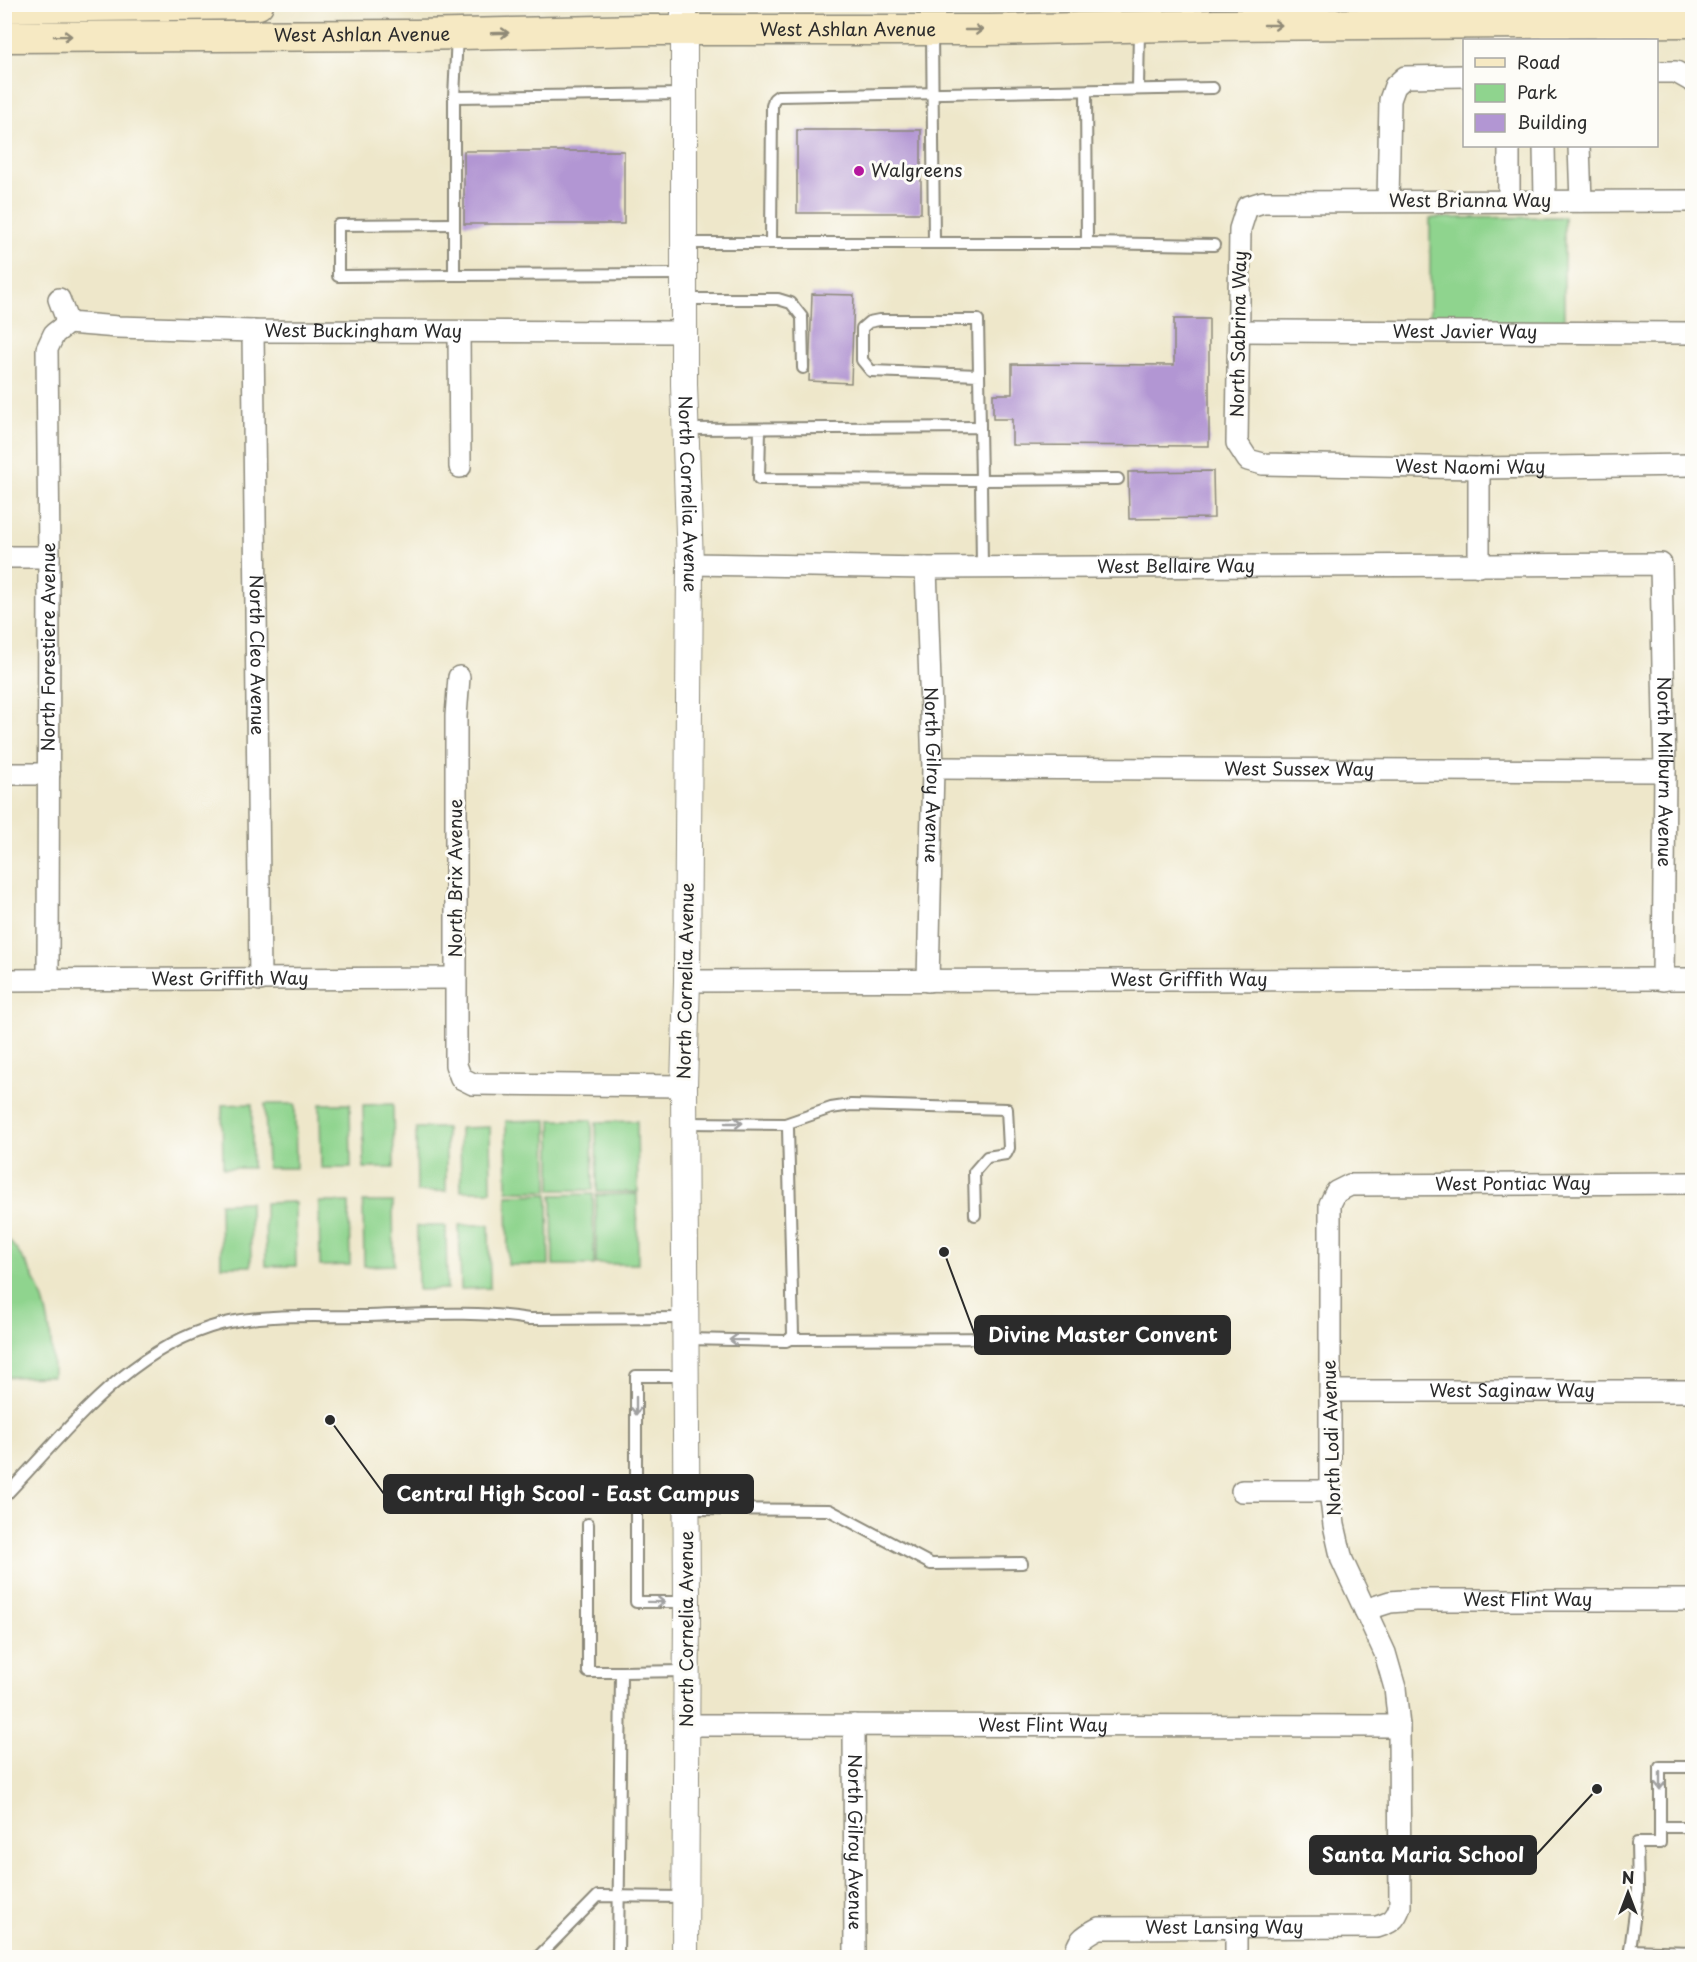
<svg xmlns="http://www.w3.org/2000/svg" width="1697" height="1962" viewBox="0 0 1697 1962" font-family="'Playpen Sans',sans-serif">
<rect width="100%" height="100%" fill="#fdfcf7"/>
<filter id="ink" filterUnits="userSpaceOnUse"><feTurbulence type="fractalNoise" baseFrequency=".0167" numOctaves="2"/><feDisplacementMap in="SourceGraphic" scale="12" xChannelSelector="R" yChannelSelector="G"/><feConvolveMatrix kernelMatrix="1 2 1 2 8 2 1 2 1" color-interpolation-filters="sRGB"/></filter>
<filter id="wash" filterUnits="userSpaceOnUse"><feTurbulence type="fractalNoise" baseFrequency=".008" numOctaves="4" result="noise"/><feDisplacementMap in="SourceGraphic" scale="24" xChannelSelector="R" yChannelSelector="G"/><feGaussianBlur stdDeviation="1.35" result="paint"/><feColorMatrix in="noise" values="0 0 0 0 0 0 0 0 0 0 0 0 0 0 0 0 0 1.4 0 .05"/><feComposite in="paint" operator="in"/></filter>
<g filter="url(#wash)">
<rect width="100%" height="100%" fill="#eee7ca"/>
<g fill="#8fd48e" stroke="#5d805c" stroke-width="1.5">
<path d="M1564,217V328H1430V218Z"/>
<path d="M252,1104V1168H223L222,1105Z"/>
<path d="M295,1104L296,1168H267L265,1104Z"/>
<path d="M350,1104L351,1168H321L320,1104Z"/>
<path d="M393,1104L394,1168H364L363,1105Z"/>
<path d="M547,1120L548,1191H507L506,1121Z"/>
<path d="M592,1120L593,1190H551V1120Z"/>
<path d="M637,1121L638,1192H597L596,1122Z"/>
<path d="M490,1127L491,1191H461L460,1128Z"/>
<path d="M446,1128V1191L417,1192L416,1128Z"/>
<path d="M548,1194L549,1265H508L507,1195Z"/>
<path d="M593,1194L594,1265H553L552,1195Z"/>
<path d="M637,1194L638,1264H596V1195Z"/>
<path d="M250,1202L251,1266H221L220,1203Z"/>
<path d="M295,1202L296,1266H266L265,1203Z"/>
<path d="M319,1202H349L350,1265L320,1266Z"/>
<path d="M363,1202H393L394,1265L364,1266Z"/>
<path d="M459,1225H489L490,1288L461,1289Z"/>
<path d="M417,1226H446L447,1289L418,1290Z"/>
<path d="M5,1236C44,1279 52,1319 53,1376L5,1377Z"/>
</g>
<g id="blocks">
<g fill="#b296d3">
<rect x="797" y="130" width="124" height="83"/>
<rect x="464" y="151" width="160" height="73"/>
<path d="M812,294L854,295L851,383L809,381Z"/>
<path d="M1174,319H1209V446L1012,445V419H993V394H1012V364L1174,365Z"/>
<path d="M1213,471L1214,518L1129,519L1128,472Z"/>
</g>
</g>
</g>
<g filter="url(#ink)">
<use href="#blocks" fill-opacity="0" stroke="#8c897a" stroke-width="1.5"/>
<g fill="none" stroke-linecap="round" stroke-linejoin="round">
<g stroke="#8c897a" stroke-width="14">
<g id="service">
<path d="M932,32L934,242"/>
<path d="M457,35L454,97L684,94"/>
<path d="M1138,89L1139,29"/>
<path d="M454,97V275L684,274"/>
<path d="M454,224L338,225V276L454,275"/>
<path d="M771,241L772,106L774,99L778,96L1213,88"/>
<path d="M684,243H1087L1086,91"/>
<path d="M1087,243L1214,245"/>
<path d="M685,299H778L791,303L802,317L803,368"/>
<path d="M979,375L871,371L862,360V328L869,322L879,320H978L980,427"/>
<path d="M686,429L980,427L981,480L759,479L760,429"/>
<path d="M982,568L981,480L1118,479"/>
<path d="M684,1123L785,1124L831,1108L851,1105L1007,1109L1009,1148L1006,1154L987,1157L974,1172L975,1215"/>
<path d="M785,1124L788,1128L793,1335L790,1339"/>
<path d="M686,1339L786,1341L790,1339L1030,1338"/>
<path d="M686,1376H636V1602H687"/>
<path d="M4,1497C67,1431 129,1348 221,1324C266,1313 315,1317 361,1316C416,1315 474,1310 529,1319L686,1318"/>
<path d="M687,1509L829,1510L931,1564L1022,1563"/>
<path d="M588,1524V1672H621"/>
<path d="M1661,1827H1692"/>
<path d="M1630,1950L1638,1890L1637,1843H1660V1767H1692"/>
<path d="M537,1958L598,1896L685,1897"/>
<path d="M618,1958L621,1672L686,1671"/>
<path d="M1628,1958L1630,1950L1692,1952"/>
</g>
</g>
<g stroke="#8c897a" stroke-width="24">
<g id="minor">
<path d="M1656,72H1676L1692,81"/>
<path d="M1509,146V201"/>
<path d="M1544,146L1545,200"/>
<path d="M1579,146L1581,201"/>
<path d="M1388,201L1390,100L1395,86L1405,77L1464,76"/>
<path id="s1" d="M1692,201L1263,202L1247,207L1240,229L1237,443L1248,460L1263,464L1479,468L1692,465"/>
<path id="s2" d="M59,299L68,323L118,327L253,331L685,332"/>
<path id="s3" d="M253,331L260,980"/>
<path id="s4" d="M1239,331L1692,333"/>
<path d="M459,332L460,467"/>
<path d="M1479,468V566"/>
<path d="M4,557H49"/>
<path id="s5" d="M690,564L926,568L1661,564L1665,771L1663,980"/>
<path id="s6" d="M926,568L933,768L928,981"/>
<path d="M459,677L456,716V1065L461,1078L473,1084L684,1086"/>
<path id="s7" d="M933,768L1665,771"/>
<path d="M4,774H49"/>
<path id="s8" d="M4,980L456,978"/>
<path id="s9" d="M48,980L49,557L47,349L54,334L68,323"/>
<path id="s10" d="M687,981L1692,979"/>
<path id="s11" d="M1330,1391H1692"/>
<path d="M1242,1491H1330"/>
<path id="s12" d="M1365,1610L1390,1602L1415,1600H1692"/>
<path id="s13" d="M687,1725L1399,1726"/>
<path id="s14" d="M854,1725L855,1958"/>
<path d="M1236,1927V1958"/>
<path id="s15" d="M1076,1958C1075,1940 1086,1935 1099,1928L1377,1927C1390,1923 1396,1920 1400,1906L1399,1726L1395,1688L1385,1653L1342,1560L1334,1525L1330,1491V1204L1336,1192L1350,1185L1692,1183"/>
</g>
</g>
<g stroke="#8c897a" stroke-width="28">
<g id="tertiary">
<path id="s16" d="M684,4V384L690,564L687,981L684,1086L687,1602L685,1958"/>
</g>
</g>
<g stroke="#8c897a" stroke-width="33">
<g id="secondary">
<path d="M4,7L258,4"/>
<path id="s17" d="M4,37L416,35L643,30H989L1215,25L1692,22"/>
</g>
</g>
<use href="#service" stroke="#fff" stroke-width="10"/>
<use href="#minor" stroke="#fff" stroke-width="21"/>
<use href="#tertiary" stroke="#fff" stroke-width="26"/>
<use href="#secondary" stroke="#f6e9c3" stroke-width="30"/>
</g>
<defs><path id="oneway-shaft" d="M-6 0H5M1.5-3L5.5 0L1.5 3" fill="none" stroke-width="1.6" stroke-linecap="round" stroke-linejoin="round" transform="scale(1.5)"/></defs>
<g stroke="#908a77">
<use href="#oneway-shaft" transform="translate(1273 25)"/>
<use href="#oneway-shaft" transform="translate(974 30)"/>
<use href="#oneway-shaft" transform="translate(500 33) rotate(-2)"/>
<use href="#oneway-shaft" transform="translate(63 36) rotate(-1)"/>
</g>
<g stroke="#a0a0a0">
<use href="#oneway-shaft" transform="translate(734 1123)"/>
<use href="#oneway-shaft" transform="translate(738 1340) rotate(-179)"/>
<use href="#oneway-shaft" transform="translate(636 1406) rotate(90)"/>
<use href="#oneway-shaft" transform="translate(656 1602) rotate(1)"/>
<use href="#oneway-shaft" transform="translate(1660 1781) rotate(90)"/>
</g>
</g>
<circle fill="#b5179e" stroke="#fdfcf7" stroke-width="2" cx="859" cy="171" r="6"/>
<g text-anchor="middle" stroke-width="6" stroke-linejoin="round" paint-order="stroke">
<g font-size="18" fill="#2b2b2b" stroke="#fdfcf7">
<text dy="6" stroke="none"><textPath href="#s17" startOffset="844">West Ashlan Avenue</textPath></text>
<text dy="6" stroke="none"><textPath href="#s17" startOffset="358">West Ashlan Avenue</textPath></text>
<text x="1470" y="207">West Brianna Way</text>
<text dy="6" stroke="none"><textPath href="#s2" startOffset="321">West Buckingham Way</textPath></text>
<text dy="6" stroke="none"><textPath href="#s4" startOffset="226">West Javier Way</textPath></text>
<text transform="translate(1239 334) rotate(-89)" y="6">North Sabrina Way</text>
<text dy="6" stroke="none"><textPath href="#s1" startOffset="926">West Naomi Way</textPath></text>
<text dy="6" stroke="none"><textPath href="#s16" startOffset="490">North Cornelia Avenue</textPath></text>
<text dy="6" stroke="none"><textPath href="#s5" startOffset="486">West Bellaire Way</textPath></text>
<text dy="6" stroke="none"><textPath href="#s9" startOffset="333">North Forestiere Avenue</textPath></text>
<text dy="6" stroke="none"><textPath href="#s3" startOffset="324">North Cleo Avenue</textPath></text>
<text dy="6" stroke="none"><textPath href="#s7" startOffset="366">West Sussex Way</textPath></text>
<text dy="6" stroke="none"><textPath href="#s5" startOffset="1179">North Milburn Avenue</textPath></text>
<text dy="6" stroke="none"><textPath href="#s6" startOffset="207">North Gilroy Avenue</textPath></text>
<text transform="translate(456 878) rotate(-90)" y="6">North Brix Avenue</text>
<text dy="6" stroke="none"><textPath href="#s8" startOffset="226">West Griffith Way</textPath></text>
<text transform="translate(686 981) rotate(-89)" y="6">North Cornelia Avenue</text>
<text dy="6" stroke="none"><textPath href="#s10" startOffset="502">West Griffith Way</textPath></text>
<text dy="6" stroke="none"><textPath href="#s15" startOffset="1258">West Pontiac Way</textPath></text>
<text dy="6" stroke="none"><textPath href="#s11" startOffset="182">West Saginaw Way</textPath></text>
<text transform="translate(1332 1438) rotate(-92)" y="6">North Lodi Avenue</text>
<text dy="6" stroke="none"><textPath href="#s12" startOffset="164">West Flint Way</textPath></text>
<text transform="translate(687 1629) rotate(-90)" y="6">North Cornelia Avenue</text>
<text dy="6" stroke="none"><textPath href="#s13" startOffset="356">West Flint Way</textPath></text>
<text dy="6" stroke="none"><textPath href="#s14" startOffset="117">North Gilroy Avenue</textPath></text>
<text dy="6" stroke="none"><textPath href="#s15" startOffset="166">West Lansing Way</textPath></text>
</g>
<g font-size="18" fill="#2b2b2b" stroke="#fdfcf7" text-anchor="start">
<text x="871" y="177">Walgreens</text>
</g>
</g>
<path fill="none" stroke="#2b2b2b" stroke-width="2" d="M944 1252L975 1335M330 1420L384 1494M1597 1789L1536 1855"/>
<g fill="#2b2b2b" stroke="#fdfcf7" stroke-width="2">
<circle cx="944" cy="1252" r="6"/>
<circle cx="330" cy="1420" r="6"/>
<circle cx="1597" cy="1789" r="6"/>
</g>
<g fill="#2b2b2b" stroke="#2b2b2b" stroke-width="2">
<rect x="975" y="1316" width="255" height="38" rx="6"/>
<rect x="384" y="1475" width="369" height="38" rx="6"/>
<rect x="1310" y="1836" width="226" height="38" rx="6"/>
</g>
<g font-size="20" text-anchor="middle" font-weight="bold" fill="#fff">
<text x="1103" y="1342">Divine Master Convent</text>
<text x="568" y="1501">Central High Scool - East Campus</text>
<text x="1423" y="1862">Santa Maria School</text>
</g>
<rect width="1697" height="1962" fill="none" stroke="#fdfcf7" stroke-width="24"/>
<rect x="1463" y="39" width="195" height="108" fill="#fdfcf7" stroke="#a9a8a5" stroke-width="1.5"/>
<rect x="1475" y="58" width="30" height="9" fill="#f6e9c3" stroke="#a9a8a5" stroke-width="1.5"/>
<text x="1517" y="69" font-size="18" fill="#2b2b2b">Road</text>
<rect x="1475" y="84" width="30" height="18" fill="#8fd48e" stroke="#a9a8a5" stroke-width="1.5"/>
<text x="1517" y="99" font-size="18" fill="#2b2b2b">Park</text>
<rect x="1475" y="114" width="30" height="18" fill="#b296d3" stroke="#a9a8a5" stroke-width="1.5"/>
<text x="1517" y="129" font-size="18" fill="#2b2b2b">Building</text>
<g transform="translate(1628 1893)" stroke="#fdfcf7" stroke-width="4.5" paint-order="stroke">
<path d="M0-4.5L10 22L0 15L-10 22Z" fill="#2b2b2b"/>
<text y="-9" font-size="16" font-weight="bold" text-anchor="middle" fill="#2b2b2b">N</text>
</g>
</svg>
